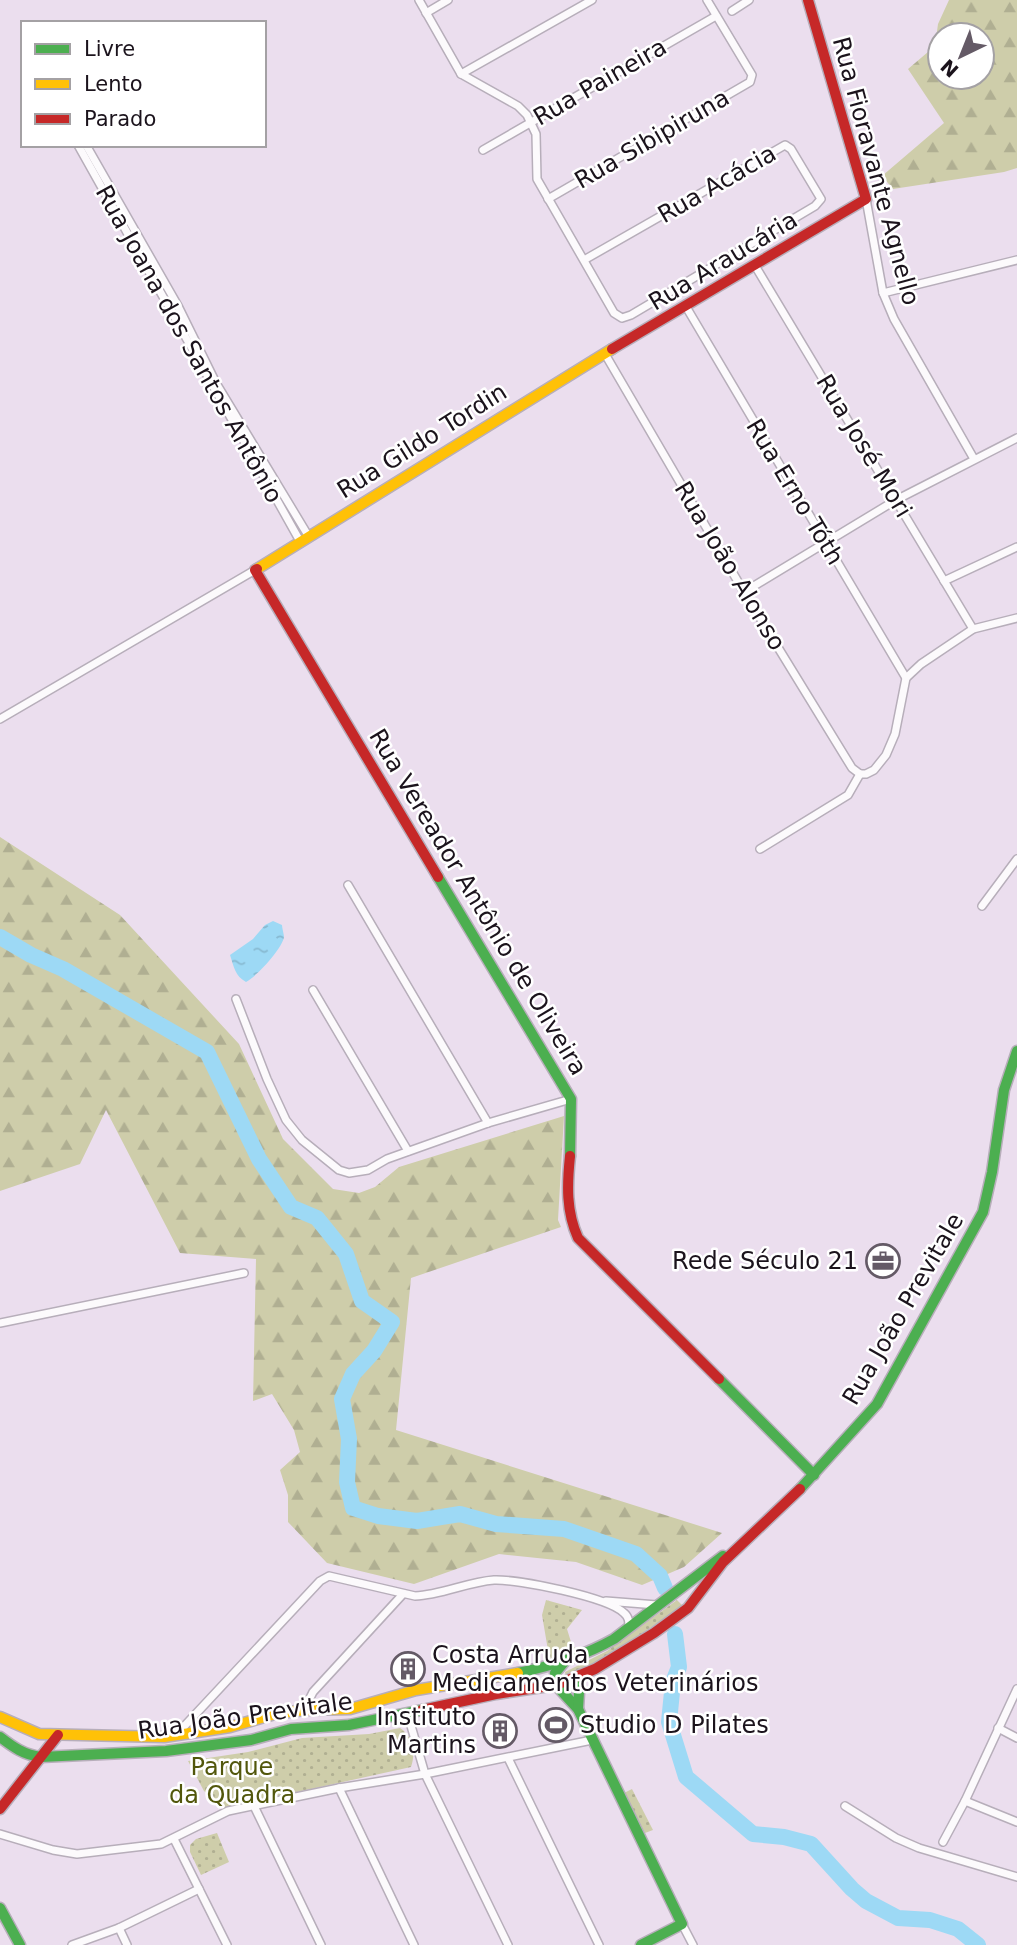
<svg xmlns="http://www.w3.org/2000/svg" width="1017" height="1945" viewBox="0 0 1017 1945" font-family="'DejaVu Sans',sans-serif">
<defs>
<pattern id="green-dots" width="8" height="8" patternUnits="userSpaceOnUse" patternTransform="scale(1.75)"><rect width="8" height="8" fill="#cecdaa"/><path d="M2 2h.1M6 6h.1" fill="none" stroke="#b0af92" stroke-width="1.8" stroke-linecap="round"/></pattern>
<pattern id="forest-firs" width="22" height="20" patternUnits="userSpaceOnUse" patternTransform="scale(1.75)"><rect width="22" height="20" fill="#cecdaa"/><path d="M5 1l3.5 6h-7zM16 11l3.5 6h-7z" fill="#b0af92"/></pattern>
<pattern id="water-ripples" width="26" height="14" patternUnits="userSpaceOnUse" patternTransform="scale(1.75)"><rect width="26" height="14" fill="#9dd9f5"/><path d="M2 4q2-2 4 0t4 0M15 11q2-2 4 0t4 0" fill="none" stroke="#87b9d1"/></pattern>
</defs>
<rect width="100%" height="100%" fill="#ebdeee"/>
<g fill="url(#green-dots)">
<path d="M546,1600L582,1610L567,1629L571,1642L578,1652L550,1662L542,1615Z"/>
<path d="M677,1600L683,1606L596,1664L566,1678L565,1672L607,1651Z"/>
<path d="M400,1728C413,1736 416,1753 411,1767L225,1808L204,1791L188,1761L248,1752L302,1738L369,1734Z"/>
<path d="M632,1789L653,1830L645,1833L624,1793Z"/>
<path d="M217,1833L229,1862L201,1875L190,1852V1845L196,1839Z"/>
</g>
<g fill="url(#forest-firs)" fill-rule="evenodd">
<path d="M949,0H1017V168L1004,172L893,189L882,176L944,123L908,69L935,46L938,24ZM940,35H982V77H940Z"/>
<path d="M0,837L120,915L239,1044L283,1139L333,1189L359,1193L375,1187L399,1167L564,1116L558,1220L561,1227L411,1278L396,1430L722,1533L684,1567L642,1585L576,1562L499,1554L414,1584L327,1563L288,1522V1495L280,1470L300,1452L294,1430L272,1394L253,1401L256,1259L180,1253L106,1110L80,1164L0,1191Z"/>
</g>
<path fill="url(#water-ripples)" d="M273,921L282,925C282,927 284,935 284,937C282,949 257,976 246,982C235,976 234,967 230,955L253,939L265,925Z"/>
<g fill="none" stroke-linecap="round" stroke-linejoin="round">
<g stroke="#9dd9f5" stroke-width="16">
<path d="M0,937L31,955L63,969L207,1052L259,1159L291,1207L317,1218L346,1254L362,1301L392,1322L374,1351L353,1374L342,1399L349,1439L347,1482L353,1508L378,1516L417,1521L460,1514L496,1524L564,1529L636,1554L660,1576L665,1588"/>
<path d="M675,1634L679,1667L673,1682L669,1722L686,1777L753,1834L784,1837L811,1844L852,1889L866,1901L898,1918L930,1920L958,1929L978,1945"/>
</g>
<g stroke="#b7aeba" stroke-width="10">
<g id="street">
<path d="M419,0L461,74L518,106L527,115L536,134L537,179L614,313L622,318L631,315L815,206L821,199L791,149L785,145L584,260"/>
<path d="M732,11L749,0"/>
<path d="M426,13L448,0"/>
<path d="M461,74L592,0"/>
<path d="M78,145L301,543"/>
<path d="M86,145L178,306L216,383L309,537"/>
<path d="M483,150L716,16"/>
<path d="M548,199L750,82L752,75L707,0"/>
<path d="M866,199L883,293L894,319L974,459"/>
<path d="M754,264L973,629"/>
<path d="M883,293L1017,260"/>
<path d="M685,305L906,678"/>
<path d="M605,354L744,592L852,768L860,774"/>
<path d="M944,581L1017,547"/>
<path d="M744,592L896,500L1017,438"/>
<path d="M0,719L255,570"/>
<path d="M860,774H866L874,770L886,755L895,734L906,678L921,664L973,629L1017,618"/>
<path d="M760,849L848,795L860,774"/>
<path d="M348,885L488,1123"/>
<path d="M982,906L1017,859"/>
<path d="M313,990L408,1151"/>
<path d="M236,999L267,1079L286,1120L302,1140L339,1170L349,1173L368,1170L387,1159L488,1123L571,1099"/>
<path d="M0,1323L244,1273"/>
<path d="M606,1601L657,1605"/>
<path d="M304,1710L313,1692L403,1594"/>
<path d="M407,1712L425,1774L508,1945"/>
<path d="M998,1728L1017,1738"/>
<path d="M177,1734L320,1581L329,1576L415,1596C442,1595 467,1582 494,1580C518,1579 608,1597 624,1613C629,1617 629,1622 629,1628"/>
<path d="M508,1758L599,1945"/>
<path d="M339,1788L414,1945"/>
<path d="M965,1801L1017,1822"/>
<path d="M254,1806L321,1945"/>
<path d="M845,1806L896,1838L919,1848L1017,1877"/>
<path d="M0,1834L53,1850L77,1854L161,1844L228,1811L339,1788L425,1774L592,1740"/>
<path d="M174,1839L227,1945"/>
<path d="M943,1842L965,1801L1017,1689"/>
<path d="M682,1924L693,1945"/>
<path d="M119,1928L127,1945"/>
<path d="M72,1945L119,1928L199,1889"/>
</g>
</g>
<g stroke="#b7aeba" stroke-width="13">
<g id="fast">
<path d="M438,877L571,1099L570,1156"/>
<path d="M719,1379L814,1475"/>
<path d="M800,1489L877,1404L983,1212L992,1172L1004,1090L1017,1051"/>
<path d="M565,1661L555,1673L556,1685L578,1709L682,1924L641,1945"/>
<path d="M518,1673C551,1666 584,1656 614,1639L723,1556"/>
<path d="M578,1709L580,1675"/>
<path d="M0,1737C13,1747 24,1755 41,1757L166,1751L251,1740L291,1729L349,1725L422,1710"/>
<path d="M0,1908L20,1945"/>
</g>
</g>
<g stroke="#b7aeba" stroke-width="13">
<g id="slow">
<path d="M257,569L612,349"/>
<path d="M0,1717L39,1734L164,1737L230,1727L275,1714L304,1710L350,1709L416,1690L518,1673"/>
</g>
</g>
<g stroke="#b7aeba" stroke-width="13">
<g id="jam">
<path d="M612,349L866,199L808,0"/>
<path d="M257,569L255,570L438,877"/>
<path d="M570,1156C567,1185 566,1211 578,1238L719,1379"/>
<path d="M422,1710L496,1694L556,1685L595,1669L654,1633L688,1608L723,1562L800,1489"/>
<path d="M0,1809L58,1735"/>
</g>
</g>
<use href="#street" stroke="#fcfafc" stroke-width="7"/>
<use href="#fast" stroke="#4caf50" stroke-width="10"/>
<use href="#slow" stroke="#ffc107" stroke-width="10"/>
<use href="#jam" stroke="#c62828" stroke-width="10"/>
</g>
<defs>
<g id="office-ring" transform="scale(1.75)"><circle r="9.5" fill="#fff" stroke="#645a66" stroke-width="1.5"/><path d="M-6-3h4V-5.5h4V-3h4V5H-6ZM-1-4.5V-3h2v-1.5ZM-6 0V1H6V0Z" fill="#645a66"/></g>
<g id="building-ring" transform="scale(1.75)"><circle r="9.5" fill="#fff" stroke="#645a66" stroke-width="1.5"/><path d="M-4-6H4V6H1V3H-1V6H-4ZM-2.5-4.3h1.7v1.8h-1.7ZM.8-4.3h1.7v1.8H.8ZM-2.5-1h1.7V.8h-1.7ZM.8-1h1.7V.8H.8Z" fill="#645a66"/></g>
<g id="stadium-ring" transform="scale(1.75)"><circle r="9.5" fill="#fff" stroke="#645a66" stroke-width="1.5"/><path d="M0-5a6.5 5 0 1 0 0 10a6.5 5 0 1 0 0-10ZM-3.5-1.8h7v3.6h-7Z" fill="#645a66"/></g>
</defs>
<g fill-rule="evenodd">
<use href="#office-ring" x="883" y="1261"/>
<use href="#building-ring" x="408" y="1669"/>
<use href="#stadium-ring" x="556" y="1725"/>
<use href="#building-ring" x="500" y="1731"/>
</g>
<g text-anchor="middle" stroke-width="5" stroke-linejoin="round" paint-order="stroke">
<g font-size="24" fill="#1b131c" stroke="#fff">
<text transform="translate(600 82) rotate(-30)" y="8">Rua Paineira</text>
<text transform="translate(652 139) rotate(-30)" y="8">Rua Sibipiruna</text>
<text transform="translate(876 171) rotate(75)" y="8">Rua Fioravante Agnello</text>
<text transform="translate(717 184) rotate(-30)" y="8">Rua Acácia</text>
<text transform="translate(723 261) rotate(-31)" y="8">Rua Araucária</text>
<text transform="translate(189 344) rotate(61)" y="8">Rua Joana dos Santos Antônio</text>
<text transform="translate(422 441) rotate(-32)" y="8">Rua Gildo Tordin</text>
<text transform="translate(864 446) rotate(59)" y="8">Rua José Mori</text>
<text transform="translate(795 492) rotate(59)" y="8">Rua Erno Tóth</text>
<text transform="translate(730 566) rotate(59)" y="8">Rua João Alonso</text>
<text transform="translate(478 902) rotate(59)" y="8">Rua Vereador Antônio de Oliveira</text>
<text transform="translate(903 1309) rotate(-60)" y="8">Rua João Previtale</text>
<text transform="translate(245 1716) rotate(-8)" y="8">Rua João Previtale</text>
</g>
<g font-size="24" fill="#1b131c" stroke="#fff" text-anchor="end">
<text x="858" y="1269">Rede Século 21</text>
<text x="432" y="1663" text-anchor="start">Costa Arruda<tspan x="432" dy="28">Medicamentos Veterinários</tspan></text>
<text x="476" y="1725">Instituto<tspan x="476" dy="28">Martins</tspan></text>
<text x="580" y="1733" text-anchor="start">Studio D Pilates</text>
</g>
<g font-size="24" fill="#52570c" stroke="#fff">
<text x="232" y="1775">Parque<tspan x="232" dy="28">da Quadra</tspan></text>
</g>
</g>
<rect x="21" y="21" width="245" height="126" fill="#ffffff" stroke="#a4a1a4" stroke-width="2"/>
<rect x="35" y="44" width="35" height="10" fill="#4caf50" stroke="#a4a1a4" stroke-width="2"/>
<text x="84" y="56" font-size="21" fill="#1b131c">Livre</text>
<rect x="35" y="79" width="35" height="10" fill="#ffc107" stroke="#a4a1a4" stroke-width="2"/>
<text x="84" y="91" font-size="21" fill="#1b131c">Lento</text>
<rect x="35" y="114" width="35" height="10" fill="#c62828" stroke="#a4a1a4" stroke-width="2"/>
<text x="84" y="126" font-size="21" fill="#1b131c">Parado</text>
<g transform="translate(961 56) rotate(223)"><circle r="33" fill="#ffffff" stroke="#a4a1a4" stroke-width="2"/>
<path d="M0-5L12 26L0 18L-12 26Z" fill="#645a66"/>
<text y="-10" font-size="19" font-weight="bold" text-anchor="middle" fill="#1b131c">N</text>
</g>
</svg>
